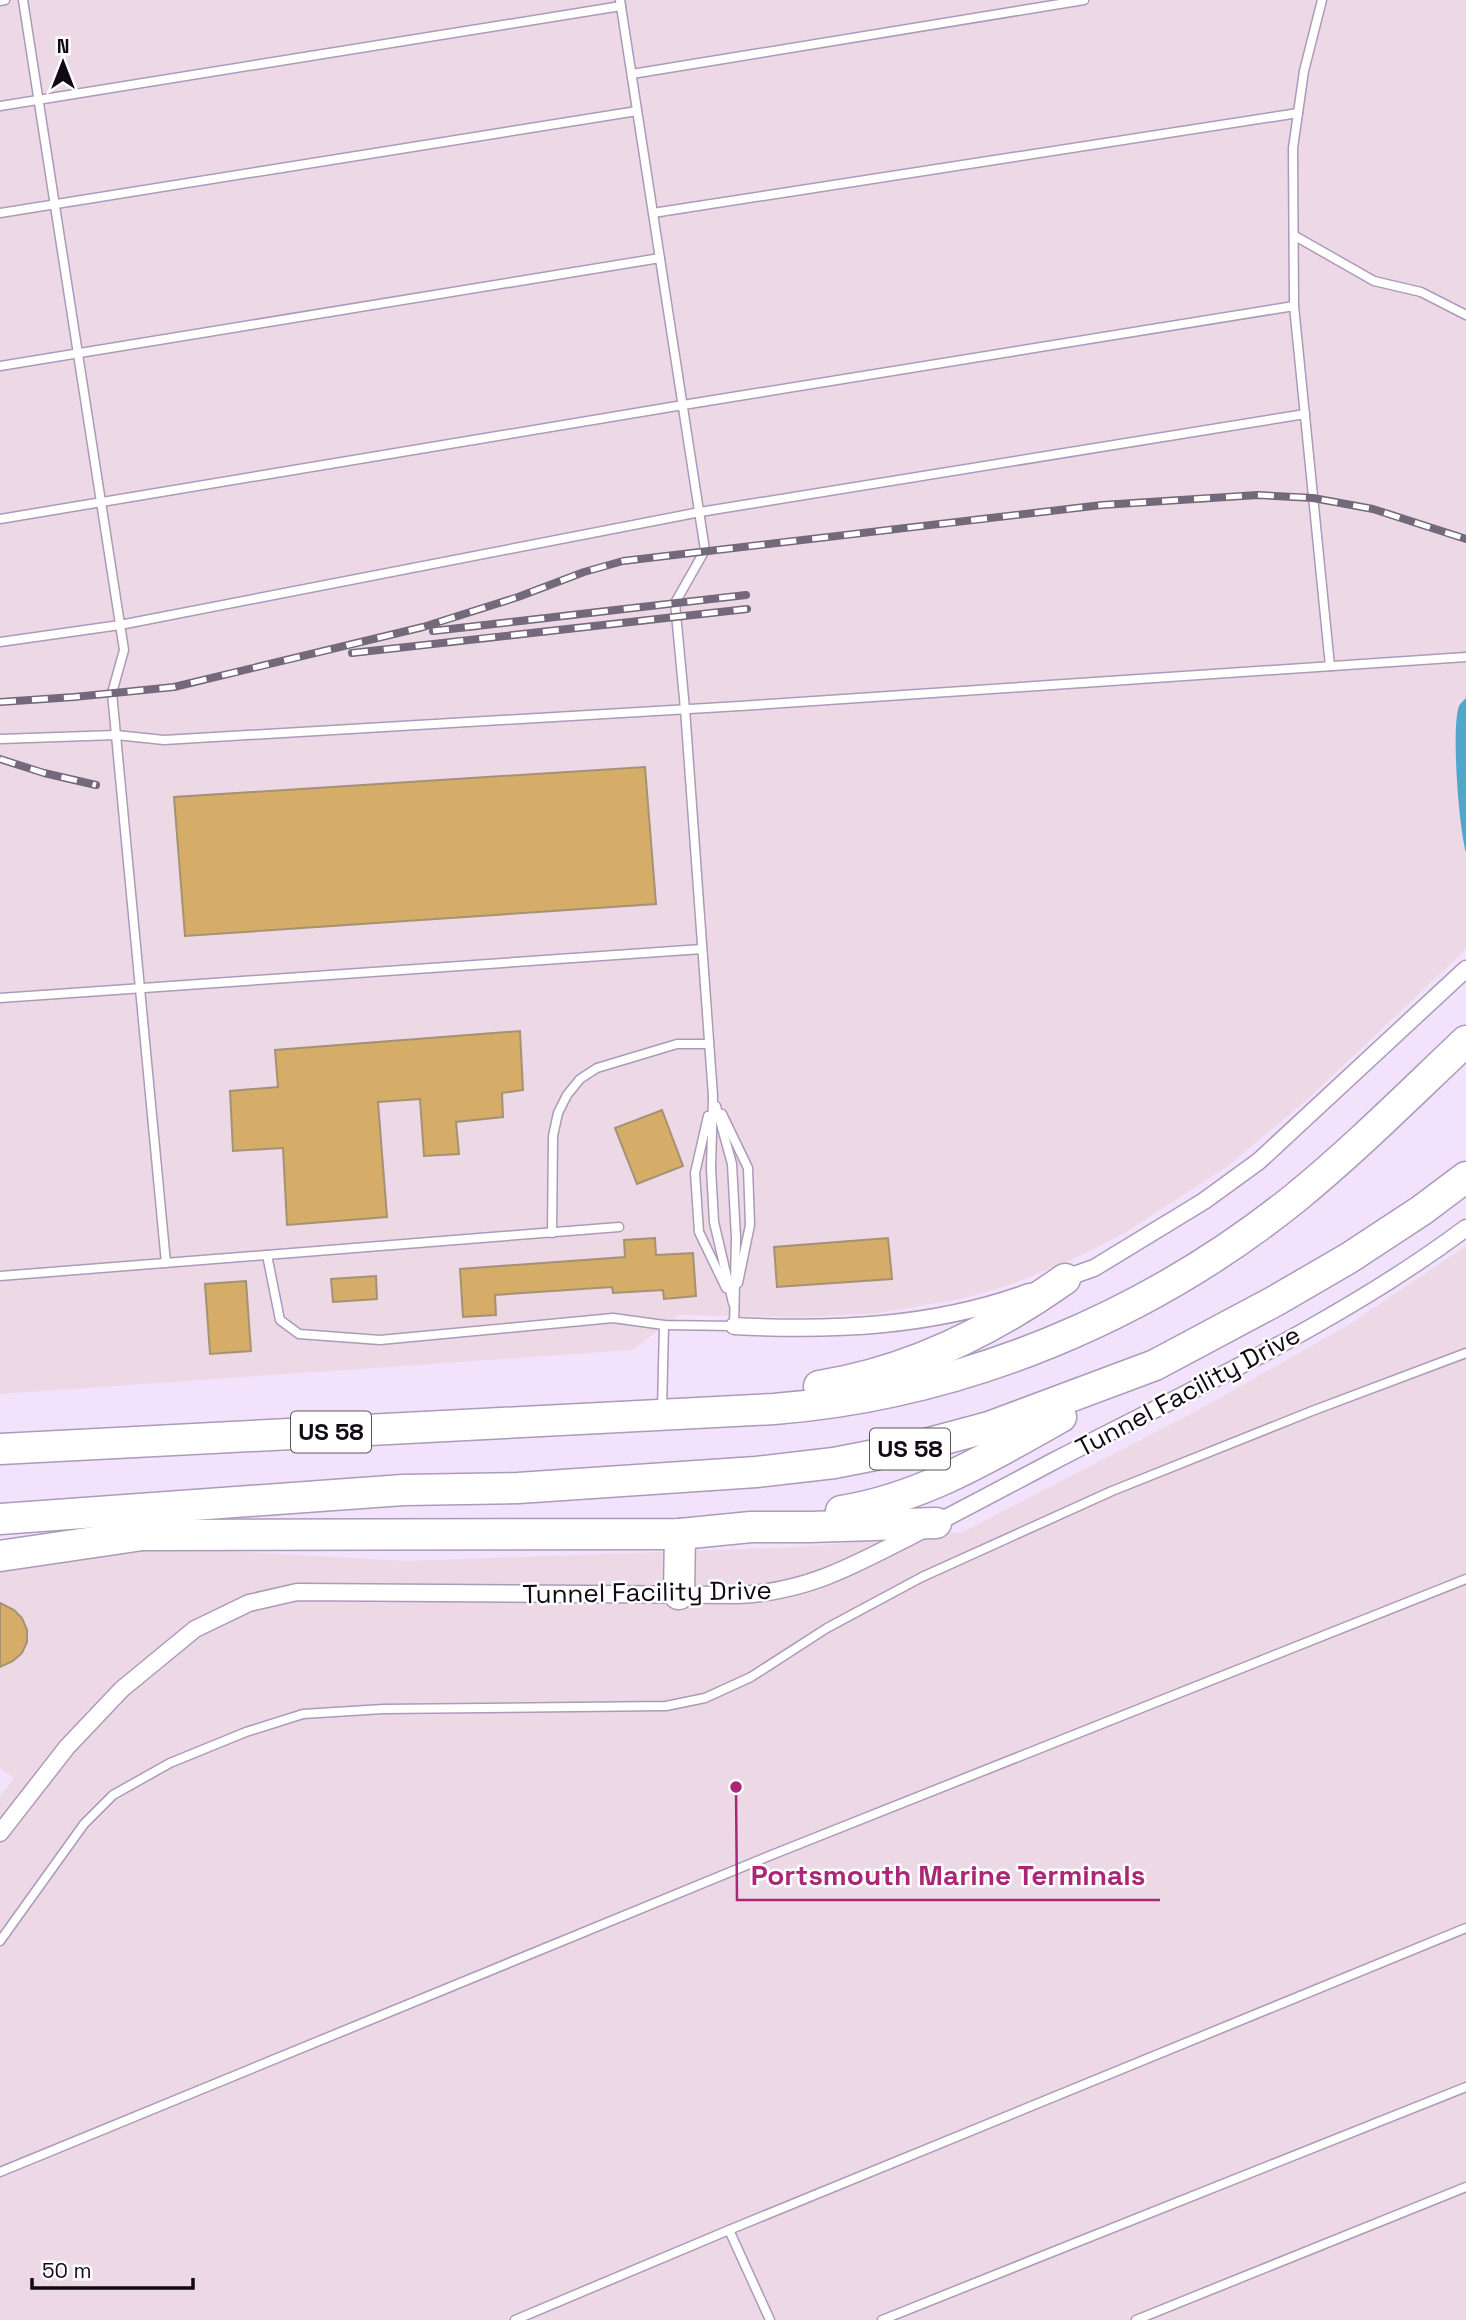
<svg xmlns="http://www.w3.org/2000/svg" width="1466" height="2320" viewBox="0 0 1466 2320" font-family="'Space Grotesk',sans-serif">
<rect width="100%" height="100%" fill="#f2e2fc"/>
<g fill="#edd8e6">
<path d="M0,0H1466V949L1310,1097L1228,1166L1126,1232L1071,1260L1012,1284L965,1298L879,1313L801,1317L679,1315L632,1350L0,1394Z"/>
<path d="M1466,1246V2320H0V1797L14,1778L0,1768V1542L48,1541L408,1561L800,1547L963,1532L1202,1408L1350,1324Z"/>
</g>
<path fill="#50a7cb" d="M1466,698V852C1459,829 1451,727 1459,706C1459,705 1465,699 1466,698Z"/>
<g fill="#d5ac68" stroke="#a59273" stroke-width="2">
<path d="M645,767L656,904L185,936L174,797Z"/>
<path d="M520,1031L523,1090L502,1093L503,1117L456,1122L459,1154L424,1156L420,1099L378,1102L387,1217L287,1225L283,1148L233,1151L230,1091L278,1087L275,1050Z"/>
<path d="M662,1110L683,1166L637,1184L615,1128Z"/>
<path d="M655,1238L656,1255L693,1253L696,1296L664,1299L663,1290L613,1293L612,1287L495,1295L496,1315L463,1317L460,1269L625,1257L624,1240Z"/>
<path d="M888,1238L892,1279L777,1287L774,1247Z"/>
<path d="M376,1276L377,1299L333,1302L331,1279Z"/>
<path d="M246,1281L251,1351L210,1354L205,1284Z"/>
<path d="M0,1603L14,1610L22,1618L27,1630V1642L22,1653L13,1661L0,1667Z"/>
</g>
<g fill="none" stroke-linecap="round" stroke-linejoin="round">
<g stroke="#ac9ab9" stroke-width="11">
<g id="lane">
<path d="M23,0L124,650L112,693L166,1263"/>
<path d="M620,0L705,550L675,603L685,709L713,1096L711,1168L714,1222L733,1303"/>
<path d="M1322,0L1304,71L1293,148L1294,306L1330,666"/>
<path d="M0,1L5,0"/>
<path d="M632,74L1084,0"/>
<path d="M0,106L621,6"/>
<path d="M0,213L637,111"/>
<path d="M653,213L1298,113"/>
<path d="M1295,236L1374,281L1421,292L1466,315"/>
<path d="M0,366L660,258"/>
<path d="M0,519L683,405L1294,306"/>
<path d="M0,642L120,625L700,512L1305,414"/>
<path d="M0,739L116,735L164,740L740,706L1466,657"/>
<path d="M0,998L702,949"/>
<path d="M722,1114L748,1168L750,1225L738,1283"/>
<path d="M708,1116L695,1173L699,1232L726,1288"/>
<path d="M552,1233L553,1136L558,1113L567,1095L580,1079L597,1068L677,1044H709"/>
<path d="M267,1255L280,1320L299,1334L380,1340L613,1318L664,1325L734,1326L736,1238L732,1164L716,1106"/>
<path d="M0,1276L619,1227"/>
<path d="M662,1409L664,1325"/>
<path d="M0,1941L84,1824L113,1795L170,1763L246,1732L303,1714L383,1709L666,1706L705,1698L751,1677L827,1628L922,1577L1112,1491L1312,1411L1466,1353"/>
<path d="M0,2172L774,1854L1466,1579"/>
<path d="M729,2230L1466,1928"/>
<path d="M515,2320L729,2230L770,2320"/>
<path d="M882,2320L1466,2087"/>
<path d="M1136,2320L1466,2187"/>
</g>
</g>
<g stroke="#ac9ab9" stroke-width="19">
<g id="street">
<path d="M1060,1280L1094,1268L1204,1201L1259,1161L1466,969"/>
<path d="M734,1326C834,1331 934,1327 1029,1292"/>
<path d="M0,1833L67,1747L122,1689L195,1629L249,1603L297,1592L738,1595C807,1592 852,1566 911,1536C958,1512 1005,1487 1052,1462C1192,1389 1339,1323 1466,1228"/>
</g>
</g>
<g stroke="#ac9ab9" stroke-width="33">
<g id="highway">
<path d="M819,1386C908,1372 993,1330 1065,1279"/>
<path d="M0,1449L774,1409C963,1394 1147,1317 1294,1199C1354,1150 1409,1095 1466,1041"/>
<path d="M841,1511C920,1499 992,1456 1061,1417"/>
<path d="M0,1519L403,1490L518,1488L756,1472L834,1463L911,1448L989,1427L1155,1365L1275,1301L1349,1258L1422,1210L1466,1177"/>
<path d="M146,1535L680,1534L751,1527H810L936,1523"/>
<path d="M0,1556L163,1532"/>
<path d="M679,1594L680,1534"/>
</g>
</g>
<use href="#lane" stroke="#fff" stroke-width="8"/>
<use href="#street" stroke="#fff" stroke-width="16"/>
<use href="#highway" stroke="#fff" stroke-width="30"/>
<g stroke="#74697a" stroke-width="8">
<g id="rail">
<path d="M433,631L746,595"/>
<path d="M352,653L747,609"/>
<path d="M0,702L74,697L174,687L423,627L518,597L584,572L623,561L1102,505L1258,495L1313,498L1373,509L1466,539"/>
<path d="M0,759L44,773L96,785"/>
</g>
</g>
<use href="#rail" stroke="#fff" stroke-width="5" stroke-dasharray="16" stroke-linecap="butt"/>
</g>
<g text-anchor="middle" stroke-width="5" stroke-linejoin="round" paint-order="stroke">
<g fill="#fff" stroke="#58545b" stroke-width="2">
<rect x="291" y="1411.5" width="80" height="41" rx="5"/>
<rect x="870" y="1428.5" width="80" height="41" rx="5"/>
</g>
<g font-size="24" font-weight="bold" fill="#110a15">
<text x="331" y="1440">US 58</text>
<text x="910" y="1457">US 58</text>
</g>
<g font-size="26" fill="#110a15" stroke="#fff">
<text transform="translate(1188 1391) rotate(-28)" y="9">Tunnel Facility Drive</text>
<text transform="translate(647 1592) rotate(-1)" y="9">Tunnel Facility Drive</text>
</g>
</g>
<path fill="none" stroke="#a92875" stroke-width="2.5" d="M736 1787L737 1900H1160"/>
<circle fill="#a92875" stroke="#fff" stroke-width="2.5" cx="736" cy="1787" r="7"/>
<g font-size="28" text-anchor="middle" font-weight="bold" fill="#a92875" stroke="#fff" stroke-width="5" stroke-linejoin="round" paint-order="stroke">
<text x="948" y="1885">Portsmouth Marine Terminals</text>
</g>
<g transform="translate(63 63)" stroke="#ffffff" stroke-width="5" paint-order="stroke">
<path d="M0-5L12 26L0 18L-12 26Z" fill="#110a15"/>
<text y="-10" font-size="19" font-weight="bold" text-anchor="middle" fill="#110a15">N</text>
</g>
<path d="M32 2278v10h161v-10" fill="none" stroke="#110a15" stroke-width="3.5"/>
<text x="42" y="2278" font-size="21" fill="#110a15" stroke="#ffffff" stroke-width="5" paint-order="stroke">50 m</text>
</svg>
